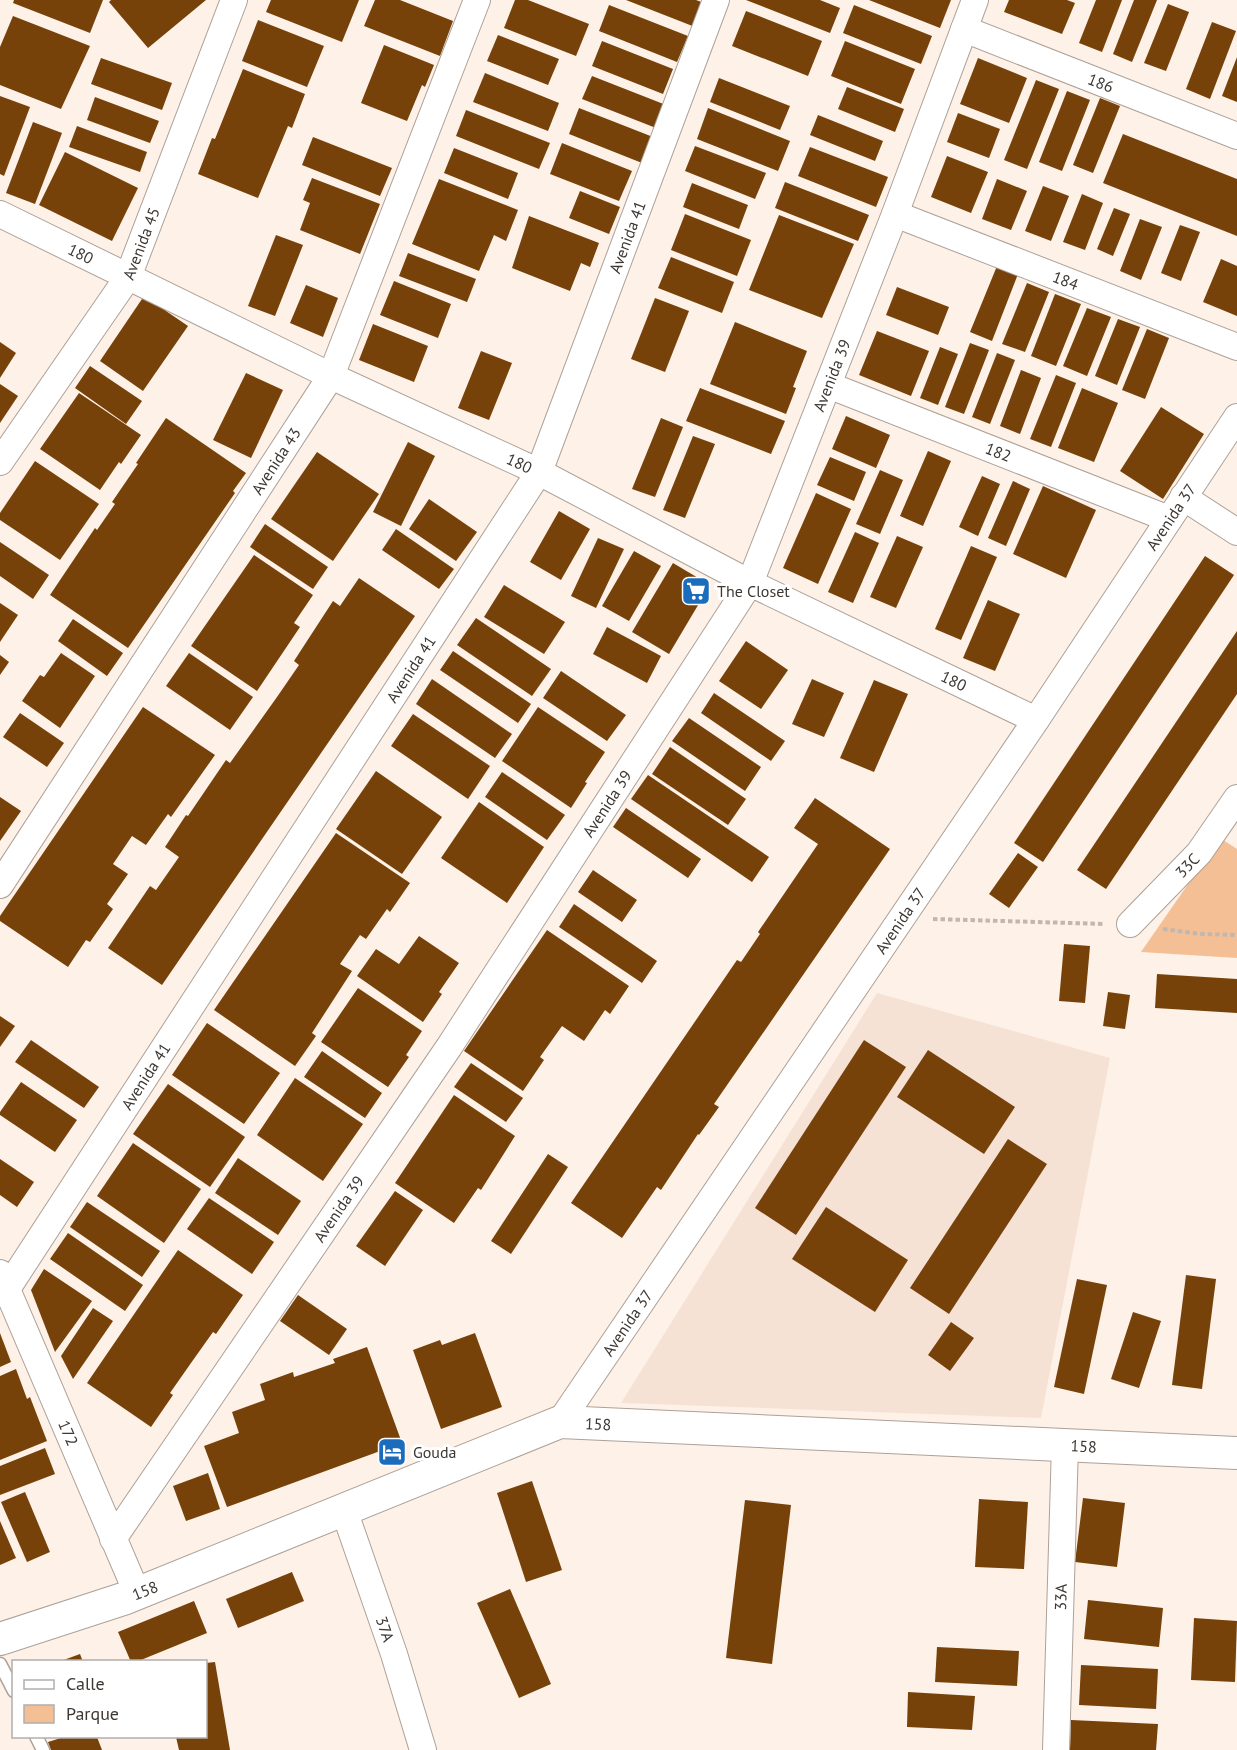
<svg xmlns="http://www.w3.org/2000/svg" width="1237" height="1750" viewBox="0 0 1237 1750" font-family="'PT Sans',sans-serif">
<rect width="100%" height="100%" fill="#fef1e7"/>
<path fill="#f6e2d5" d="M877,993L1110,1058L1041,1418L621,1403Z"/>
<path fill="#f4bf95" d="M1220,838L1237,849V958L1141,952Z"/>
<g fill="#76420a">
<path d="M14,0H103L90,33L13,3Z"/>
<path d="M111,0H206L148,48L109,2Z"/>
<path d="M271,0H359L342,42L266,12Z"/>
<path d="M375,0H400L453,21L440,56L364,26Z"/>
<path d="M515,0H528L589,24L576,56L504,28Z"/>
<path d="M626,0H696L704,3L695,27Z"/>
<path d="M746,0H820L840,8L830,33Z"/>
<path d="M869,0H951L940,28Z"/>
<path d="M1009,0H1067L1075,3L1062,34L1004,12Z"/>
<path d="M1096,0H1122L1102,52L1079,43Z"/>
<path d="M1134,0H1157L1132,62L1113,54Z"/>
<path d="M1168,4L1189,12L1166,71L1144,63Z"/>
<path d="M609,5L688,36L677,62L599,31Z"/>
<path d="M854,5L932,36L921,64L843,33Z"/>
<path d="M746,11L822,41L808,76L732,46Z"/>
<path d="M13,16L90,46L61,109L0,85V47Z"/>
<path d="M258,20L324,46L307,87L242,61Z"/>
<path d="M1212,22L1236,31L1210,99L1186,89Z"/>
<path d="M498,35L559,59L548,85L487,61Z"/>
<path d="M602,41L673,69L663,94L592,66Z"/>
<path d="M845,41L915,69L901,104L831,76Z"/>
<path d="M384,45L434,65L425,87L422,85L407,121L361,103Z"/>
<path d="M1237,57V102L1222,96Z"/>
<path d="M101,58L172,83L162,110L91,84Z"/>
<path d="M978,58L1027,78L1009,123L960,104Z"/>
<path d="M243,69L305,94L292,128L288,126L258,198L198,174L212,138L215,139Z"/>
<path d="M485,73L559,103L548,131L473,102Z"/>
<path d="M592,76L666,105L656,128L582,99Z"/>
<path d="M719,78L790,106L780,130L710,102Z"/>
<path d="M1036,80L1059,89L1027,169L1004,160Z"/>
<path d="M847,87L904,109L895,132L838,109Z"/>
<path d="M1067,91L1090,100L1062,171L1039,162Z"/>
<path d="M0,96L30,107L4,176L0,174Z"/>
<path d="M95,97L159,121L150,143L87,120Z"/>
<path d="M1100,98L1120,106L1093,173L1073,165Z"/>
<path d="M579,108L653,137L642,163L569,134Z"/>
<path d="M708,108L790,141L778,171L697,139Z"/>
<path d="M466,110L550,143L539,169L456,136Z"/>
<path d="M958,113L1000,129L989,158L947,142Z"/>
<path d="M818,115L883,141L875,161L810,135Z"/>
<path d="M33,122L62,133L35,204L6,193Z"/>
<path d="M77,126L147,152L140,172L69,147Z"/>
<path d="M1123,134L1237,179V236L1103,183Z"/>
<path d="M313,137L392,168L380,196L302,165Z"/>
<path d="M562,143L632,171L619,201L550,174Z"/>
<path d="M695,146L766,173L755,199L685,171Z"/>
<path d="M810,147L888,177L876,207L798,176Z"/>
<path d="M454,148L518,173L508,199L444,173Z"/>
<path d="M65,152L138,188L112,241L39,205Z"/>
<path d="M947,156L988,172L971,213L931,197Z"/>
<path d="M312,178L380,204L360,254L300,230L310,203L303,200Z"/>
<path d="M439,179L518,210L506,241L494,235L479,271L412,244Z"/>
<path d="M997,179L1027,191L1011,230L982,219Z"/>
<path d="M785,182L869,215L858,241L775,208Z"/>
<path d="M692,183L748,205L739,229L683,207Z"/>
<path d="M1043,186L1069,196L1051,241L1025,231Z"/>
<path d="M580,191L620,207L609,234L569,218Z"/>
<path d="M1082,194L1103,203L1085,250L1063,242Z"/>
<path d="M1114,208L1130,214L1113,256L1097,249Z"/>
<path d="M685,214L751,240L737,276L671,250Z"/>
<path d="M779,215L854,244L822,318L749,290Z"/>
<path d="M529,216L599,243L590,267L581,263L570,291L512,268Z"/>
<path d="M1140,219L1162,227L1141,280L1120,271Z"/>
<path d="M1180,225L1200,232L1181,281L1161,273Z"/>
<path d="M276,235L303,245L275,316L248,306Z"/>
<path d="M408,253L476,279L467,302L399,276Z"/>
<path d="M671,257L734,282L722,313L658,288Z"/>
<path d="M1221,259L1237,266V316L1203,302Z"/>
<path d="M997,266L1018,274L992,341L970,332Z"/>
<path d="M394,281L451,304L438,338L380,315Z"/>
<path d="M1027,283L1049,292L1025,352L1002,344Z"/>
<path d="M306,285L338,298L323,337L290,323Z"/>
<path d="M897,287L949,307L938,335L886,315Z"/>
<path d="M1055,294L1081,304L1056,366L1031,356Z"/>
<path d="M144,296L188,326L143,391L100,361Z"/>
<path d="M655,298L689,311L665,372L631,359Z"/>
<path d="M1087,308L1111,317L1087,376L1063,366Z"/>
<path d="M1118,319L1140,327L1117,385L1095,376Z"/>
<path d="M735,322L807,351L793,387L796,388L786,414L710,384Z"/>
<path d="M373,324L428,346L414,382L359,360Z"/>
<path d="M1147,329L1169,338L1145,399L1122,390Z"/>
<path d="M877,331L929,351L911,396L859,375Z"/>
<path d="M0,342L16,353L0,378Z"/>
<path d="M970,343L989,350L964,414L945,407Z"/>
<path d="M940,347L958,354L938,405L920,398Z"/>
<path d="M481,351L512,363L489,420L458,408Z"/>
<path d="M997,353L1015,360L990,424L972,417Z"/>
<path d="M90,366L142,401L126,424L75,388Z"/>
<path d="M1021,370L1041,378L1020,434L1000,426Z"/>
<path d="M246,373L283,390L251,458L213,440Z"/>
<path d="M1056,375L1076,383L1051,447L1030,439Z"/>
<path d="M0,384L18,396L0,423Z"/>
<path d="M700,388L785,421L771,454L686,421Z"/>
<path d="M1082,388L1118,403L1094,462L1058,448Z"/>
<path d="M79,393L141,435L121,464L119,462L100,490L40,449Z"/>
<path d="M1161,407L1204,434L1163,499L1120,471Z"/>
<path d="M846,416L890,435L876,468L832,449Z"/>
<path d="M166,418L246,473L233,491L235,493L128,648L50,595L95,528L97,530L115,504L112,502L138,464L136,463Z"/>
<path d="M661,418L683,427L655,497L632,489Z"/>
<path d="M693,436L715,444L685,518L663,510Z"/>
<path d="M408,442L435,456L401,526L373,512Z"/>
<path d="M928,451L951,461L923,526L900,516Z"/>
<path d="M317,452L379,494L333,561L271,519Z"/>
<path d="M830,457L866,472L854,501L817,485Z"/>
<path d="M35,461L99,504L60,560L0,520V513Z"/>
<path d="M880,470L903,480L880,534L856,524Z"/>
<path d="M982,476L1000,484L978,536L959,527Z"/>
<path d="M1013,481L1030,489L1006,546L988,538Z"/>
<path d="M1043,486L1096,510L1066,578L1013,554Z"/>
<path d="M816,493L851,509L818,584L783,568Z"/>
<path d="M429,499L477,532L456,561L409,529Z"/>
<path d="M559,511L590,529L561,580L530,562Z"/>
<path d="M265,524L328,567L313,589L250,547Z"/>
<path d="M396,529L454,569L439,589L382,550Z"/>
<path d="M855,532L879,543L853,603L828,592Z"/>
<path d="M897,536L923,547L896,608L870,597Z"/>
<path d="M598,538L624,549L596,608L571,596Z"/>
<path d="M0,542L49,575L33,599L0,576Z"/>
<path d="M971,546L997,557L961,640L935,629Z"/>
<path d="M634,551L661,566L629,621L602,606Z"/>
<path d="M254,555L313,595L294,623L300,627L257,691L191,646Z"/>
<path d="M1205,556L1234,575L1043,862L1014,843Z"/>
<path d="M673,563L710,585L669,654L632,632Z"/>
<path d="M359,578L415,616L162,985L108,948L150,886L156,890L179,857L165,847L186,815L188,816L226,760L230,763L277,697L299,665L294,661L333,601L340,606Z"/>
<path d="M504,585L565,622L544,654L484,617Z"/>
<path d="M988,600L1020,614L995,671L963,658Z"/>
<path d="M0,603L18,615L0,642Z"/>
<path d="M476,618L551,669L532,696L457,645Z"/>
<path d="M73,619L123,653L107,676L58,641Z"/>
<path d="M607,627L661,656L647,683L593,654Z"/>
<path d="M1237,631V694L1106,889L1077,870Z"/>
<path d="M746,641L788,670L761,709L719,681Z"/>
<path d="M453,651L531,704L518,723L440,670Z"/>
<path d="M61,653L95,676L60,728L22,701L40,675L44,677Z"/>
<path d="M189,653L253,697L230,730L166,686Z"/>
<path d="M0,655L9,662L0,675Z"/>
<path d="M561,671L626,715L607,741L543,698Z"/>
<path d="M432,679L512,734L495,758L416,704Z"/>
<path d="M812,679L844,693L824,737L792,724Z"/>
<path d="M874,680L908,694L874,772L840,758Z"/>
<path d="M714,693L785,741L771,761L701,713Z"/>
<path d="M143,707L215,755L171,817L168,814L146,845L132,836L113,864L128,874L107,904L113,909L90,942L86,940L68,967L0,921V916Z"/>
<path d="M538,707L605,752L585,782L587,783L571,808L502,761Z"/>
<path d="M20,713L64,743L47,767L3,737Z"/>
<path d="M413,714L490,766L468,799L391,746Z"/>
<path d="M689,718L761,767L745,791L672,741Z"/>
<path d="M670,747L746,799L728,825L652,774Z"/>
<path d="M376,771L442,817L402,874L336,829Z"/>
<path d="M502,772L565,815L547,840L485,797Z"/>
<path d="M648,775L769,857L752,882L631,799Z"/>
<path d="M0,797L21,811L0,841Z"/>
<path d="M815,798L890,849L714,1104L719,1107L699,1135L698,1134L661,1190L657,1187L622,1238L571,1203L737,960L741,962L760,934L758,932L818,844L794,828Z"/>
<path d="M479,802L544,847L507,903L441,858Z"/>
<path d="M626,808L701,859L688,878L613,827Z"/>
<path d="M336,833L410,883L390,912L387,909L366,939L360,935L340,964L352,971L312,1033L316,1036L295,1066L214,1010Z"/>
<path d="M1018,853L1038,867L1009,908L989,894Z"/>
<path d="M593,870L637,900L622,922L578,892Z"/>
<path d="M574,904L657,961L642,983L559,927Z"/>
<path d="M547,930L629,986L610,1014L605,1010L584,1041L562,1026L540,1057L544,1060L523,1091L464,1051Z"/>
<path d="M419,936L459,963L439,992L442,994L423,1022L357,976L376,949L399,964Z"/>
<path d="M1064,944L1090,946L1085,1003L1059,1001Z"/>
<path d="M1157,974L1237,979V1013L1155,1008Z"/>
<path d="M358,988L422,1031L406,1055L409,1057L388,1087L321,1042Z"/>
<path d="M1108,992L1130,995L1125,1029L1103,1026Z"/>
<path d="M0,1016L15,1026L0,1047Z"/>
<path d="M207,1023L280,1073L244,1124L172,1075Z"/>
<path d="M31,1040L99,1087L84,1108L15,1062Z"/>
<path d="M864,1040L906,1067L796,1235L755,1208Z"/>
<path d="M928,1050L1015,1107L984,1154L897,1097Z"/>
<path d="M322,1051L382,1093L365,1118L304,1077Z"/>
<path d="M471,1063L523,1098L506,1122L454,1087Z"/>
<path d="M295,1078L363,1124L323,1181L257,1135Z"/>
<path d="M21,1082L77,1120L55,1152L0,1115V1112Z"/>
<path d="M168,1084L245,1137L210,1187L133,1134Z"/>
<path d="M454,1095L515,1136L481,1190L478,1188L454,1223L395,1183Z"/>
<path d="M1008,1139L1047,1164L949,1314L910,1288Z"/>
<path d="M133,1143L201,1189L164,1243L97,1196Z"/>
<path d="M548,1154L568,1167L511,1254L491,1241Z"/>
<path d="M238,1158L301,1201L278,1235L215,1193Z"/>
<path d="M0,1159L34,1182L17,1207L0,1195Z"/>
<path d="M395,1191L423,1210L385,1266L356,1246Z"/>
<path d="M209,1198L274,1242L252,1274L187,1229Z"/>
<path d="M87,1202L160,1251L142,1277L70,1227Z"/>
<path d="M826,1207L908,1260L875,1312L792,1259Z"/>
<path d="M68,1233L143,1285L125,1311L50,1259Z"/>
<path d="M178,1250L243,1295L216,1334L213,1332L191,1363L170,1393L173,1395L151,1427L87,1383Z"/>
<path d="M44,1269L92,1301L55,1352L31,1290Z"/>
<path d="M1186,1275L1216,1279L1202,1389L1172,1385Z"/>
<path d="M1077,1279L1107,1285L1084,1394L1054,1387Z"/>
<path d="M298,1295L347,1329L329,1355L280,1321Z"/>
<path d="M93,1308L113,1321L73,1379L61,1356Z"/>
<path d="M1133,1312L1161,1321L1139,1388L1111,1379Z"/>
<path d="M951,1322L974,1338L950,1371L928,1355Z"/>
<path d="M0,1333L11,1362L0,1367Z"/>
<path d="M475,1333L502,1407L441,1429L413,1350L440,1340L442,1345Z"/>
<path d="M367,1347L402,1443L227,1507L204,1446L239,1433L232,1412L265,1400L260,1384L293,1372L294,1377L335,1363L333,1359Z"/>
<path d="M16,1369L27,1399L30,1397L47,1441L0,1460V1376Z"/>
<path d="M45,1448L55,1474L0,1495V1466Z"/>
<path d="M208,1473L220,1509L186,1521L173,1486Z"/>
<path d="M532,1481L562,1570L526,1582L497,1493Z"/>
<path d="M25,1492L50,1552L27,1562L1,1502Z"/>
<path d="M1083,1498L1125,1503L1117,1567L1075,1562Z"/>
<path d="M979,1499L1028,1502L1024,1569L975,1567Z"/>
<path d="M745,1500L791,1505L772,1664L726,1658Z"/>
<path d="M0,1521L16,1558L0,1565Z"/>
<path d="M292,1572L304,1601L238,1628L226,1599Z"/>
<path d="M510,1589L551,1684L519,1698L477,1603Z"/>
<path d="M1088,1600L1163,1608L1159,1647L1084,1639Z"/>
<path d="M194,1601L207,1633L136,1662H131L118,1632Z"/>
<path d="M1194,1618L1237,1621L1235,1682L1191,1680Z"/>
<path d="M937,1647L1019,1651L1017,1686L935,1682Z"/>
<path d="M80,1654L83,1662H61V1661Z"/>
<path d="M215,1662L230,1750H179L176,1737H206V1663Z"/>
<path d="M1081,1665L1158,1669L1156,1709L1079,1705Z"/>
<path d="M908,1692L975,1696L972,1730L907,1727Z"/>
<path d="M1071,1720L1158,1724L1156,1750H1070Z"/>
<path d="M64,1737H97L102,1750H51L48,1742Z"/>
</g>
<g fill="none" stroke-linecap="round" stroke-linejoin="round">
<g stroke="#ada198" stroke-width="15">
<g id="service">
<path d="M0,1664L14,1691"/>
<path d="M36,1736L43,1750"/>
</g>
</g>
<g stroke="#ada198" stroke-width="28">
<g id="minor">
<path id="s1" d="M964,29L1237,136"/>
<path id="s2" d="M0,214L331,376L539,472L750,583L1036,720"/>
<path id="s3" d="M895,214L1237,347"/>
<path id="s4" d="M828,385L1169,519"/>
<path id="s5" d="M0,462L128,277L234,0"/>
<path d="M1183,497L1237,532"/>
<path id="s6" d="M0,885L331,376L477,0"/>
<path id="s7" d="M1130,924L1199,853L1237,798"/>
<path id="s8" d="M0,1273L137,1593"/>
<path id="s9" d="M7,1289L539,472L716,0"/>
<path id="s10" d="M560,1422L1036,720L1237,417"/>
<path id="s11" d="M344,1510L394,1654L423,1750"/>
<path id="s12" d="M113,1539L449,1047L750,583L895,214L975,0"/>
<path id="s13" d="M1056,1750L1065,1445"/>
</g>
</g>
<g stroke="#ada198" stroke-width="34">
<g id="tertiary">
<path id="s14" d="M0,1639L126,1598L560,1422L1237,1453"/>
</g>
</g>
<g stroke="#c1b7af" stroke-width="4" stroke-dasharray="4.5 3" stroke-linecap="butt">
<path d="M933,919L1105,924"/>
<path d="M1163,929L1201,934L1237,935"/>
</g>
<use href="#service" stroke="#fff" stroke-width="12"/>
<use href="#minor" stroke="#fff" stroke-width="26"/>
<use href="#tertiary" stroke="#fff" stroke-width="32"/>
</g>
<defs>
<g id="supermarket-square" transform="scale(1.5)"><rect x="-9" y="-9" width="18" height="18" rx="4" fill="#1b6dbc" stroke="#fff"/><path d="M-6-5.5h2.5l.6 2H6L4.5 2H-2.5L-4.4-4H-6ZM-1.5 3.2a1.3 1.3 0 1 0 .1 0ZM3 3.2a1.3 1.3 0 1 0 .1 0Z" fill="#fff"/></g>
<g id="hotel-square" transform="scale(1.5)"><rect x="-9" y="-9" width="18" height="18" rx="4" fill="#1b6dbc" stroke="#fff"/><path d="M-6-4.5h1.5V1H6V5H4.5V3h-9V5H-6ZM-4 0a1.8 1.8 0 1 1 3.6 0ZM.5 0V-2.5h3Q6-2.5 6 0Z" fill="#fff"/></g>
</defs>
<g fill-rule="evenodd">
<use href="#supermarket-square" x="696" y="591"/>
<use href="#hotel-square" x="392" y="1452"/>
</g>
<g text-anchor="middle" stroke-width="6" stroke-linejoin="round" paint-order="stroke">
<g font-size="16" fill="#3c3733" stroke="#fff">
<text dy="6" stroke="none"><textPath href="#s1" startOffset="147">186</textPath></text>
<text dy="6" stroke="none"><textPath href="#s9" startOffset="1226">Avenida 41</textPath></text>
<text dy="6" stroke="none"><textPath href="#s5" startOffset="261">Avenida 45</textPath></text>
<text dy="6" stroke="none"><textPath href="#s2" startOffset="90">180</textPath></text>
<text dy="6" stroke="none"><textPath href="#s3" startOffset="183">184</textPath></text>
<text dy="6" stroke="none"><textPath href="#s12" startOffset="1372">Avenida 39</textPath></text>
<text dy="6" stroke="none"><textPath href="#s4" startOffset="183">182</textPath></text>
<text dy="6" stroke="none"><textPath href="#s6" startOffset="506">Avenida 43</textPath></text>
<text dy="6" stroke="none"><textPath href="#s2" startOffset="576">180</textPath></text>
<text dy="6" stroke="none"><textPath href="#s10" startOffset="1092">Avenida 37</textPath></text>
<text dy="6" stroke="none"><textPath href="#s9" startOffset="740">Avenida 41</textPath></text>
<text dy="6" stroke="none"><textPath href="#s2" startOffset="1062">180</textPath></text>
<text dy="6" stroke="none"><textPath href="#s12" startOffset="886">Avenida 39</textPath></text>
<text dy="6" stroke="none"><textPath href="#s7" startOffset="82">33C</textPath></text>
<text dy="6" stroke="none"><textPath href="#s10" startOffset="606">Avenida 37</textPath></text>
<text dy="6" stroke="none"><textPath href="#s9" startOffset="254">Avenida 41</textPath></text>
<text dy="6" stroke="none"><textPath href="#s12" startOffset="400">Avenida 39</textPath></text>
<text dy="6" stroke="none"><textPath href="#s10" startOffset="120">Avenida 37</textPath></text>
<text dy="6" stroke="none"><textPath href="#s14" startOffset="639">158</textPath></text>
<text dy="6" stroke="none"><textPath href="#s8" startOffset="174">172</textPath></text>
<text dy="6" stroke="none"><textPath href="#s14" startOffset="1125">158</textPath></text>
<text dy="6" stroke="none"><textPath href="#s14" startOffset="153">158</textPath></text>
<text dy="6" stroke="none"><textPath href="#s13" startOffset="153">33A</textPath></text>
<text dy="6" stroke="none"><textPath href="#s11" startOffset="126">37A</textPath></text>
</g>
<g font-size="16" fill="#3c3733" stroke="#fff" text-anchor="start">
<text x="717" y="597">The Closet</text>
<text x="413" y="1458">Gouda</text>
</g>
</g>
<rect x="12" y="1660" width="195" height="78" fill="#ffffff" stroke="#b1afad" stroke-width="1.5"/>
<rect x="24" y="1680" width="30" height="9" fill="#ffffff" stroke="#b1afad" stroke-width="1.5"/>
<text x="66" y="1690" font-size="18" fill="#3c3733">Calle</text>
<rect x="24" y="1705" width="30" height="18" fill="#f4bf95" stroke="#b1afad" stroke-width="1.5"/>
<text x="66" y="1720" font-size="18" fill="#3c3733">Parque</text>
</svg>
